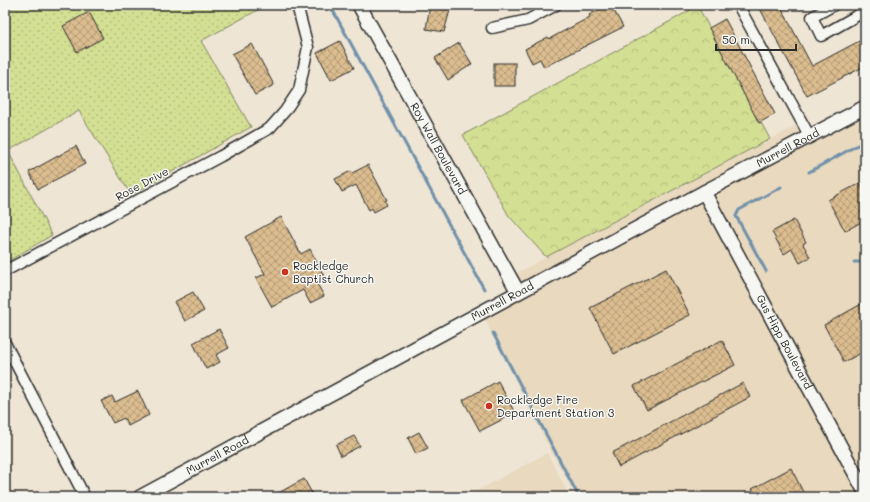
<svg xmlns="http://www.w3.org/2000/svg" width="870" height="502" viewBox="0 0 870 502" font-family="Mali,sans-serif">
<defs>
<pattern id="grass-dots" width="8" height="8" patternUnits="userSpaceOnUse"><rect width="8" height="8" fill="#d3df93"/><path d="M2 2h.1M6 6h.1" fill="none" stroke="#b5c07f" stroke-width="1.8" stroke-linecap="round"/></pattern>
<pattern id="forest-crowns" width="20" height="18" patternUnits="userSpaceOnUse"><rect width="20" height="18" fill="#d3df93"/><path d="M2 6a3 3 0 1 1 6 0M12 15a3 3 0 1 1 6 0" fill="none" stroke="#b5c07f"/></pattern>
<pattern id="building-cross-hatch" width="8" height="8" patternUnits="userSpaceOnUse"><rect width="8" height="8" fill="#dbbd8f"/><path d="M0 0l8 8M0 8l8-8" fill="none" stroke="#b29a75"/></pattern>
</defs>
<rect width="100%" height="100%" fill="#eee5d4"/>
<filter id="ink" filterUnits="userSpaceOnUse"><feTurbulence type="fractalNoise" baseFrequency=".025" numOctaves="2"/><feDisplacementMap in="SourceGraphic" scale="8" xChannelSelector="R" yChannelSelector="G"/><feConvolveMatrix kernelMatrix="1 2 1 2 8 2 1 2 1" color-interpolation-filters="sRGB"/></filter>
<g filter="url(#ink)">
<g fill="#e8d9bf">
<path d="M865,114V479L713,194Z"/>
<path d="M796,126L802,136L520,285L515,274Z"/>
<path d="M702,200L861,497H576L550,449L484,317Z"/>
<path d="M547,453L570,497H466Z"/>
</g>
<path fill="url(#grass-dots)" stroke="#7f855f" d="M5,5H267L201,41L251,127L131,195L79,111L8,151L52,235L5,263Z"/>
<path fill="url(#forest-crowns)" stroke="#7f855f" d="M692,5H697L770,139L546,257L509,216L463,135L689,11Z"/>
<g fill="none" stroke-linecap="round" stroke-linejoin="round">
<g stroke="#7191aa" stroke-width="3">
<path d="M330,5L484,289"/>
<path d="M809,172L865,141"/>
<path d="M854,262H865"/>
<path d="M766,271L736,216L739,210L781,187"/>
<path d="M493,333L579,497"/>
</g>
</g>
<g fill="url(#building-cross-hatch)" stroke="#2b2b2b">
<path d="M430,5L450,10L444,32L426,29Z"/>
<path d="M607,5H611L623,27L544,67L540,59L532,63L525,49L548,37L549,39L590,17L589,15Z"/>
<path d="M758,5H780L812,66L865,38V66L807,96Z"/>
<path d="M89,12L103,38L77,52L63,26Z"/>
<path d="M725,19L775,114L759,123L709,28Z"/>
<path d="M340,41L354,68L331,80L317,53Z"/>
<path d="M459,43L472,64L448,80L435,58Z"/>
<path d="M252,44L274,85L255,95L232,54Z"/>
<rect x="494" y="63" width="21" height="23"/>
<path d="M76,146L85,164L38,189L29,172Z"/>
<path d="M368,165L387,200L385,201L387,205L374,212L372,208L369,210L356,185L342,192L335,179L351,171L352,173Z"/>
<path d="M860,183L865,193V220L845,231L828,200Z"/>
<path d="M281,217L301,254L310,249L325,278L316,282L324,296L310,303L303,290L272,307L256,278L265,274L245,237Z"/>
<path d="M794,220L806,242L803,244L810,257L800,263L792,249L784,254L772,232Z"/>
<path d="M666,269L690,315L614,354L590,308Z"/>
<path d="M193,292L204,311L185,321L174,302Z"/>
<path d="M865,302V351L844,362L824,325Z"/>
<path d="M219,329L229,348L216,355L220,362L206,369L193,343Z"/>
<path d="M722,340L735,365L647,410L634,386Z"/>
<path d="M498,381L515,413L480,431L463,400Z"/>
<path d="M743,383L750,397L619,467L612,453Z"/>
<path d="M138,391L149,415L128,426L124,418L113,423L101,401L112,396L115,402Z"/>
<path d="M419,432L428,448L416,454L408,438Z"/>
<path d="M354,436L360,446L341,456L336,445Z"/>
<path d="M791,468L804,494L798,497H757L752,489Z"/>
<path d="M304,479L314,497H271Z"/>
</g>
<g fill="none" stroke-linecap="round" stroke-linejoin="round">
<g stroke="#2b2b2b" stroke-width="13">
<g id="minor">
<path d="M738,5L810,137"/>
<path d="M834,5L812,17L821,36L865,11"/>
<path d="M492,28L528,20L556,5"/>
<path d="M5,271L221,156L270,128L285,111L299,90L308,47L297,5"/>
<path d="M5,343L85,497"/>
</g>
</g>
<g stroke="#2b2b2b" stroke-width="16">
<g id="tertiary">
<path id="s1" d="M359,5L518,292"/>
<path id="s2" d="M704,192L865,492"/>
<path id="s3" d="M140,497L704,192L865,107"/>
</g>
</g>
<use href="#minor" stroke="#f6f6f2" stroke-width="10"/>
<use href="#tertiary" stroke="#f6f6f2" stroke-width="13"/>
</g>
</g>
<g fill="#c8321e" stroke="#f6f6f2" stroke-width="1.5">
<circle cx="285" cy="272" r="4"/>
<circle cx="489" cy="406" r="4"/>
</g>
<g text-anchor="middle" stroke-width="3" stroke-linejoin="round" paint-order="stroke">
<g font-size="11" fill="#2b2b2b" stroke="#f6f6f2">
<text dy="4" stroke="none"><textPath href="#s1" startOffset="164">Roy Wall Boulevard</textPath></text>
<text dy="4" stroke="none"><textPath href="#s3" startOffset="736">Murrell Road</textPath></text>
<text transform="translate(142 184) rotate(-28)" y="4">Rose Drive</text>
<text dy="4" stroke="none"><textPath href="#s3" startOffset="412">Murrell Road</textPath></text>
<text dy="4" stroke="none"><textPath href="#s2" startOffset="170">Gus Hipp Boulevard</textPath></text>
<text dy="4" stroke="none"><textPath href="#s3" startOffset="88">Murrell Road</textPath></text>
</g>
<g font-size="11" fill="#2b2b2b" stroke="#f6f6f2" text-anchor="start">
<text x="293" y="270">Rockledge<tspan x="293" dy="13">Baptist Church</tspan></text>
<text x="497" y="404">Rockledge Fire<tspan x="497" dy="13">Department Station 3</tspan></text>
</g>
</g>
<rect width="870" height="502" fill="none" stroke="#f6f6f2" stroke-width="20"/>
<rect x="10" y="10" width="850" height="482" fill="none" stroke="#2b2b2b" stroke-width="1.5" filter="url(#ink)"/>
<path d="M716 44v6h80v-6" fill="none" stroke="#2b2b2b" stroke-width="2"/>
<text x="722" y="44" font-size="12" fill="#2b2b2b" stroke="#f6f6f2" stroke-width="3" paint-order="stroke">50 m</text>
</svg>
